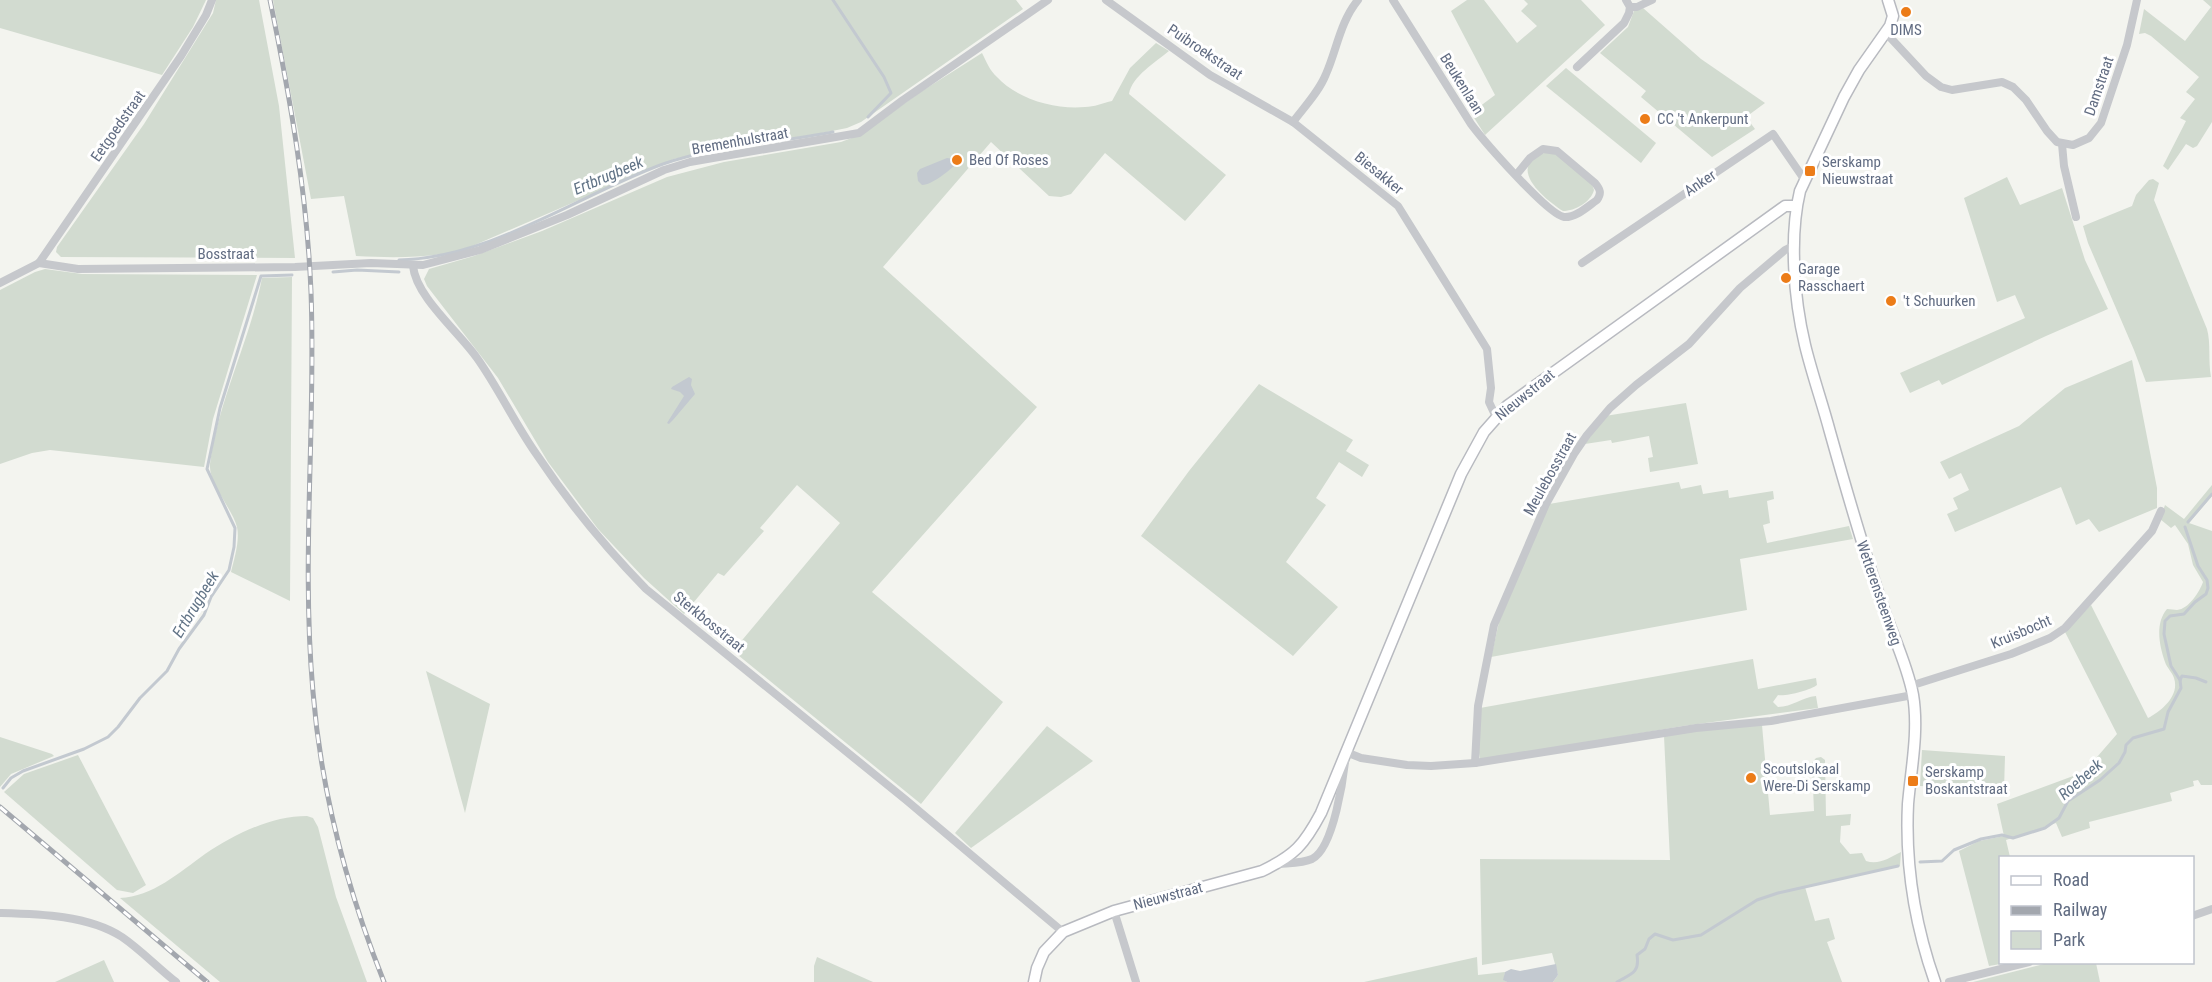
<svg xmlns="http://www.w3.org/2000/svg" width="2212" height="982" viewBox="0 0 2212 982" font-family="'Roboto Condensed',sans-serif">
<rect width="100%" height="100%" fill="#f3f4ef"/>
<g fill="#d2dbd0">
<path d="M0,0H206L193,27L162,75L0,28Z"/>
<path d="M216,0H259L279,106L295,258L61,257L56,252L57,247L144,124L213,13Z"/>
<path d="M273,0H1016L1023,9L861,122L847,128L812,135L733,146L674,159L461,251C423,258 394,258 356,256L344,196L311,199Z"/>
<path d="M1467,0H1484L1517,43L1537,26L1521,11L1528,4L1524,0H1581L1605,25L1485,135L1471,113L1495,95L1451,11Z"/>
<path d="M2203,0H2212V122L2197,146L2193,148L2186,144L2168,170L2163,166L2186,121L2180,118L2195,99L2186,92L2199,77L2151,36L2145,33L2139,34L2144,9L2185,41L2211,7Z"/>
<path d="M1643,8L1701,59L1765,103L1746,117L1755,129L1712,157L1641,97L1646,91L1600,53L1628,27L1634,11Z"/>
<path d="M1156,43L1169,51C1156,62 1132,76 1129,94L1226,175L1185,221L1105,153L1071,194L1061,197L1049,196L991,142L883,267L1037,407L872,592L1003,702L921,804L733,651L840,523L797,485L760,528L764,531L724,576L718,573L684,614L644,578L598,529L548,462L498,378L427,286L424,279L429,269L474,256L542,231L667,177L724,162L841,142L862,134L919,93L982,53C986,61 990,71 997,77C1017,99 1056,110 1085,107C1094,107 1103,103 1112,101L1130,68Z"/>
<path d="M1566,68L1656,143L1641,163L1546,86Z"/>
<path d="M1547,152L1557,154L1592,184L1594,190C1591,202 1575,211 1563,211C1543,198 1504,165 1547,152Z"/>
<path d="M2007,177L2020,205L2062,188L2085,260L2108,309L2046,336L1942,385L1939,380L1910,393L1900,373L2025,318L2015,295L1997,302L1964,198Z"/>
<path d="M2153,179L2159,183L2154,200L2207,329C2211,343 2208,360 2211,377L2146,382L2134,350L2088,243L2083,226L2132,206L2136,195L2149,180Z"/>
<path d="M45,269L82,274L257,275L213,419L204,467L50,450L32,453L0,464V290L35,272Z"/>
<path d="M292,277L290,601L231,572C234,559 240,541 237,527C232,508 208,483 210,464C218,400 250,341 262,278Z"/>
<path d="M2132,360L2157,488V508L2099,532L2089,519L2076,525L2061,487L1955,532L1947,514L1958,509L1953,498L1969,490L1961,473L1949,479L1940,462L2019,426L2065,388Z"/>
<path d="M1259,384L1353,440L1346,451L1369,465L1362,477L1339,462L1316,498L1326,505L1286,562L1338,607L1293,656L1141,536L1189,471Z"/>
<path d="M1686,403L1698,464L1650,472L1648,458L1653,457L1649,436L1612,443L1611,440L1585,444L1605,416Z"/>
<path d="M1679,482L1681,489L1701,485L1703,494L1728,490L1729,498L1773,491L1774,499L1767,501L1770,523L1763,525L1767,543L1849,526L1853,539L1740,559L1747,610L1491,657L1499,622L1549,504Z"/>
<path d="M2212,485V496L2189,523L2212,531V785H2201L2198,780L2193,781L2194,786L2170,793L2172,801L2089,822L2090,828L2062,837L2056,823L2006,840L2010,857L2000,858V962L2006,963L1989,966L1959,851L1979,841L2004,836L1997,804L2084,772L2117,734L2065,632L2091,605L2148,718C2161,711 2180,696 2174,678C2172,672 2167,668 2165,662C2159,645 2155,623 2167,609C2171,609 2174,610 2177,610C2189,609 2200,591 2203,582L2193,565L2188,544L2175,525L2171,528L2160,519L2165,505L2184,519Z"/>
<path d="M1753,659L1758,689L1816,678L1817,685C1811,690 1785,697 1778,695L1773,702L1778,707C1792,707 1802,697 1816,696L1818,708L1683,726L1480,760L1478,746L1480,708Z"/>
<path d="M426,671L490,704L465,813Z"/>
<path d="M1762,725L1770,815L1814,811L1812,763L1816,758L1821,757L1825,760L1826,816L1851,814L1850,825L1841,826L1840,842L1850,854L1862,853L1866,861C1879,865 1889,858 1901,852L1900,866L1805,887L1815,921L1829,918L1835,939L1827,942L1842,982H1553L1558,975L1552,953L1482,965L1480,859L1670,860L1664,736L1702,730Z"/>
<path d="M1047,726L1093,761L971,848L955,833Z"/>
<path d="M0,737L52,754L54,756L11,774L0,787Z"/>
<path d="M1922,750L2005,756L2004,790L1920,786Z"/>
<path d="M78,755L146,885L133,893L117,890L4,792L24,774Z"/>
<path d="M307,816L313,818L318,827L336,897L367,982H220L120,898C152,897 180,872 205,854C235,834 271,816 307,816Z"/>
<path d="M817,957L873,982H814V966Z"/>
<path d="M1477,957L1478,975L1505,972L1504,980L1507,982H1364Z"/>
<path d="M104,960L114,982H55Z"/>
<path d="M2048,963H2096L2100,982H1973Z"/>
</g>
<g fill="#c3c9d0">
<path d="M959,157L961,160C952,168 933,185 922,185L918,181L917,173L920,169L947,158L954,159Z"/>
<path d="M689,377L692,379L691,385L695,394L673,420L669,424L667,423L684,396L680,392L671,389L672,387Z"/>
<path d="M1556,964L1558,975L1553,982H1507L1503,980L1505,972L1511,969L1520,971Z"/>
</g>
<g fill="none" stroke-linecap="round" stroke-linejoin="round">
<g stroke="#c3c9d0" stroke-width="3">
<path d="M833,0L884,77L891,93L868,117"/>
<path d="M399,260C492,258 578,195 663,164C717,145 777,143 833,132"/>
<path d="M333,272L357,270L399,272"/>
<path d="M2188,522L2212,494"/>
<path d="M2180,680L2182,676L2196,678L2206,682"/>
<path d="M3,788L11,778L23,771L84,749L108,737L118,727L140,698L167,671L179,649L204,615L211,597L229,570L234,547L235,528L207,469L220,408L261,276L292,275"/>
<path d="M1920,862L1942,861L1954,850L1981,839L2002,835L2013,838L2045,828L2059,818L2068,801L2100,780L2119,763L2125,752L2126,745L2133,738L2164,729L2168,712L2181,688L2180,680L2171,666L2164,634L2165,621L2170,616L2184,614L2195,602L2206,594L2208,588L2207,580L2198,566L2185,527"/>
<path d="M1617,982C1631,974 1640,973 1637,955L1645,949L1649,939L1655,934L1673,940L1701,935L1757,900L1778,893L1898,866"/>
</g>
<g stroke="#b8bac0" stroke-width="13">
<g id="secondary">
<path d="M1888,0L1893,16L1890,26L1859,70L1844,97L1800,191C1789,237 1794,299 1805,345C1812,374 1822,402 1830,432C1846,489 1862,545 1881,601C1891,632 1907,663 1913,695C1919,731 1911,769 1908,804C1905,865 1915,925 1935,982"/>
<path d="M1034,982L1037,968L1044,952L1063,932L1114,911L1262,871C1295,855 1304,845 1321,813L1461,474L1484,432L1507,406L1785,206H1796"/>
</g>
</g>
<g stroke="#c6c8cc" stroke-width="8">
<path d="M1106,0L1210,75L1293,122L1398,206L1487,349L1491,388L1489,402L1496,417"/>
<path d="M1393,0L1471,124C1483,140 1548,215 1564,217C1576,218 1588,206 1597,200C1602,193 1600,189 1595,183L1557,151L1543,149L1530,158L1517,174"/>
<path d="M1630,7H1637L1652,0"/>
<path d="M1886,33L1926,76L1941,87L1952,90L2002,82L2013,87L2026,100L2047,131L2057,142L2073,145L2089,138L2101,123L2127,45L2137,0"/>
<path d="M1577,67L1624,23L1629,13L1630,7L1626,0"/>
<path d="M1293,122C1304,107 1319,92 1326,74C1337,49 1340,22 1358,0"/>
<path d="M2062,144L2064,166L2076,217"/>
<path d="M39,263L78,269L295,267L371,263L423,265L480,250L567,215L664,170L690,162L859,133L903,100L1048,0"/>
<path d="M1582,263L1773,134L1804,179"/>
<path d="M413,266C416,297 459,332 477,358C499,389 515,424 537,455C569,503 606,548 646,589L906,800L1063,932"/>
<path d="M0,283L39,263L181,56L206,15L212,0"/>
<path d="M1910,686L2011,654L2050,638L2065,628L2152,531L2161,511"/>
<path d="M1475,763L1478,706L1494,625L1546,504L1574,454L1587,435L1610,408L1636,385L1689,344L1740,288L1785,250L1795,245"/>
<path d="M1279,864C1289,863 1303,863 1312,859C1334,848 1344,776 1346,752L1361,758L1407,765L1431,766L1475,763L1696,728L1771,721L1913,695"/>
<path d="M1114,911L1136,982"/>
<path d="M0,913C39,914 88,915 122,937C141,950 158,968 176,982"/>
<path d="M2192,916L2212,909"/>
<path d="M1949,982L2029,962"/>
</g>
<use href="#secondary" stroke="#fff" stroke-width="10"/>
<g stroke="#a3a7ae" stroke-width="5">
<g id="rail">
<path d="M270,0C290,97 307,193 311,292C316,425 301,559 313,692C321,792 347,889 384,982"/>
<path d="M0,807L207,982"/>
</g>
</g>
<use href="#rail" stroke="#fff" stroke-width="3" stroke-dasharray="9" stroke-linecap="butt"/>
</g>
<g fill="#ec7c18" stroke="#fff" stroke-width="2">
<circle cx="1906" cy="12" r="6"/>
<circle cx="1645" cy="119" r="6"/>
<circle cx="957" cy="160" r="6"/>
<rect x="1804" y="165" width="12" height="12" rx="3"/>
<circle cx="1786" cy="278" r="6"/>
<circle cx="1891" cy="301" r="6"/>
<circle cx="1751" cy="778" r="6"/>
<rect x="1907" y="775" width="12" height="12" rx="3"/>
</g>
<g text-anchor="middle" stroke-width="6" stroke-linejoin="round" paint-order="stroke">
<g font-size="15" fill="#616c82" stroke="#fff" text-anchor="start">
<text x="1906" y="35" text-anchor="middle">DIMS</text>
<text x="1657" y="124">CC 't Ankerpunt</text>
<text x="969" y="165">Bed Of Roses</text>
<text x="1822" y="167">Serskamp<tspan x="1822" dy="17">Nieuwstraat</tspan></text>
<text x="1798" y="274">Garage<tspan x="1798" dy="17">Rasschaert</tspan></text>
<text x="1903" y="306">'t Schuurken</text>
<text x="1763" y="774">Scoutslokaal<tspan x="1763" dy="17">Were-Di Serskamp</tspan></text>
<text x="1925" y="777">Serskamp<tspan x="1925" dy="17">Boskantstraat</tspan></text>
</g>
<g font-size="15" fill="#616c82" stroke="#fff">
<text transform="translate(1205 52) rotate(34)" y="5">Puibroekstraat</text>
<text transform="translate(1462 84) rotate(58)" y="5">Beukenlaan</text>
<text transform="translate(2099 86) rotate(-71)" y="5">Damstraat</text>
<text transform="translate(118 126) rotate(-55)" y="5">Eetgoedstraat</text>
<text transform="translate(740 141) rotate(-10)" y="5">Bremenhulstraat</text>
<text transform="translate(1379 173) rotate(39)" y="5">Biesakker</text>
<text transform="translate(1700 183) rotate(-34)" y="5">Anker</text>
<text x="226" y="259">Bosstraat</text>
<text transform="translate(1525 395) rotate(-39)" y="5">Nieuwstraat</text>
<text transform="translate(1550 474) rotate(-61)" y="5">Meulebosstraat</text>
<text transform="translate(1879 593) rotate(71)" y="5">Wetterensteenweg</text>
<text transform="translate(709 622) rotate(39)" y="5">Sterkbosstraat</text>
<text transform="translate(2021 632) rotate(-23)" y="5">Kruisbocht</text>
<text transform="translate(1168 896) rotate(-15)" y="5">Nieuwstraat</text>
</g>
<g font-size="16" font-style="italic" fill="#627487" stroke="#fff">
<text transform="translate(608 175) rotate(-23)" y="6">Ertbrugbeek</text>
<text transform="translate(195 604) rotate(-59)" y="6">Ertbrugbeek</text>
<text transform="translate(2080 779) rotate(-41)" y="6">Roebeek</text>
</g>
</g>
<rect x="1999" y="856" width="195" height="108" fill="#ffffff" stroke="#c0c4cd" stroke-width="1.5"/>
<rect x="2011" y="876" width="30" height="9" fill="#ffffff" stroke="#c0c4cd" stroke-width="1.5"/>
<text x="2053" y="886" font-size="18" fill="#616c82">Road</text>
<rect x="2011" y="906" width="30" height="9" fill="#a3a7ae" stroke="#c0c4cd" stroke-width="1.5"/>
<text x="2053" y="916" font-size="18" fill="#616c82">Railway</text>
<rect x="2011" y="931" width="30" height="18" fill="#d2dbd0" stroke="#c0c4cd" stroke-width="1.5"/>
<text x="2053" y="946" font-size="18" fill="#616c82">Park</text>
</svg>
